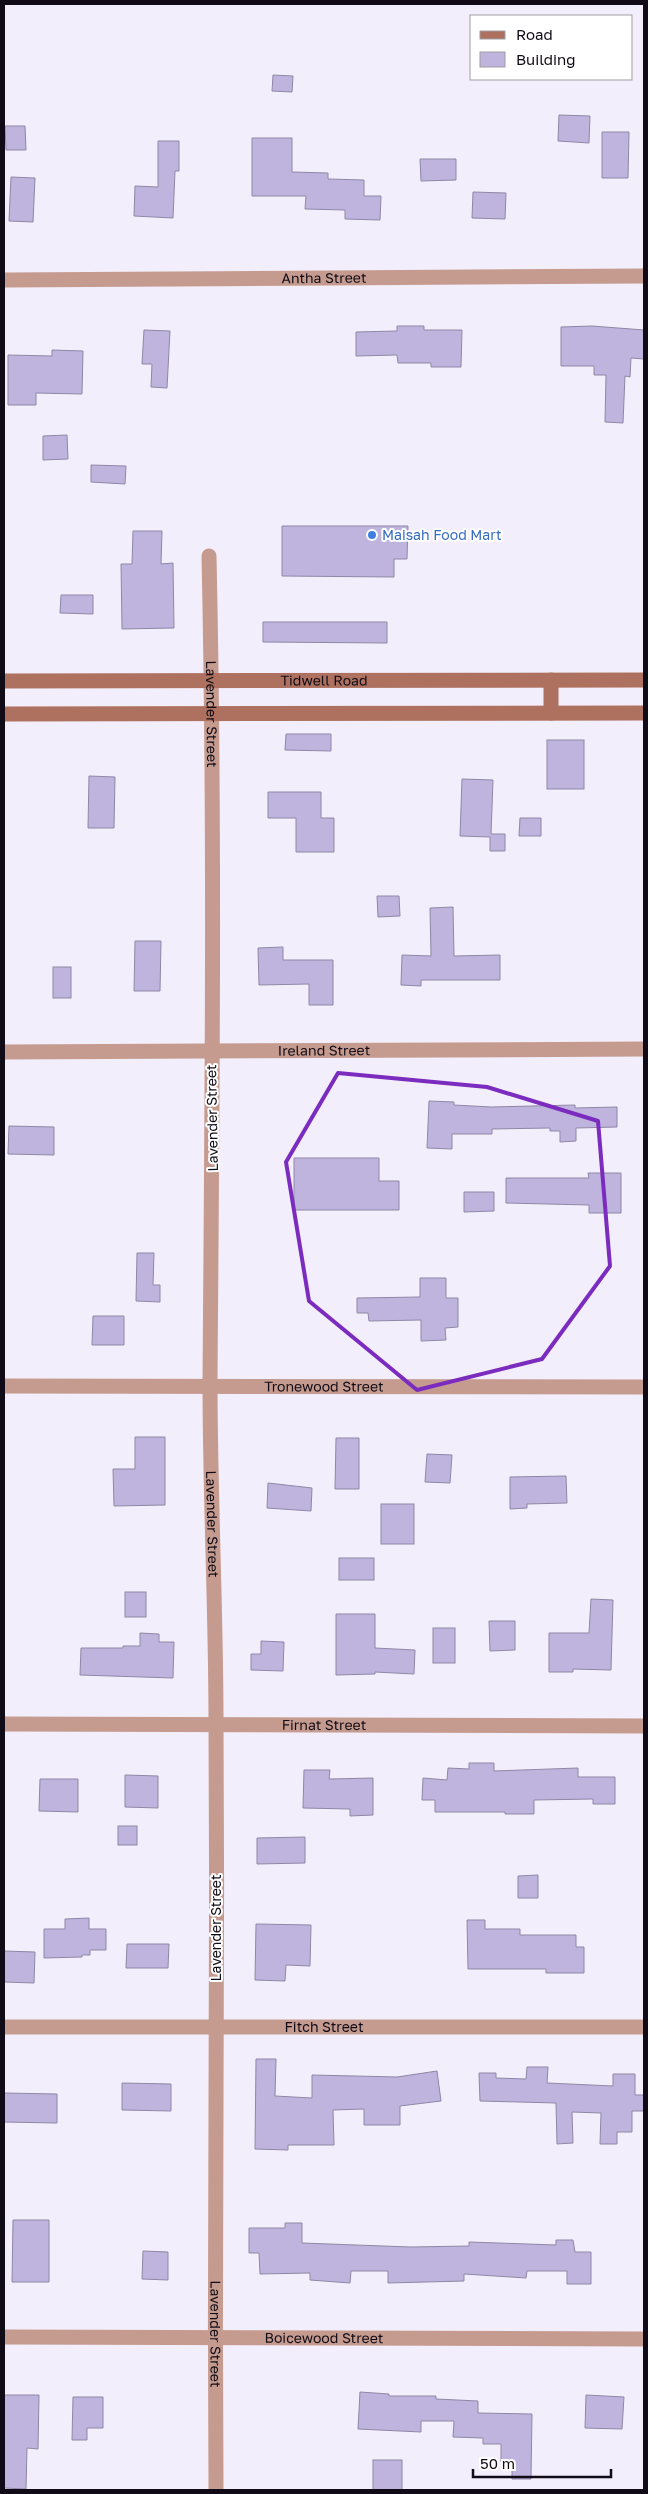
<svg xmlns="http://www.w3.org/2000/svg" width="648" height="2494" viewBox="0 0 648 2494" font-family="'Golos Text',sans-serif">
<rect width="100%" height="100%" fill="#f3eefb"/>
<g fill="#bfb4de" stroke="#8f87a6">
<path d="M273,75L293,76L292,92L272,91Z"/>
<path d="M559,115L590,116L589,143L558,141Z"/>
<path d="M5,126H25L26,150H6Z"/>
<path d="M602,132H629L628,178H602Z"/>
<path d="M252,138H292V172L328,173V179L364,180V196H381L380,220L345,219V210L305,209L306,196H252Z"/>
<path d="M158,141H179V171H175L173,218L134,216L135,186L158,187Z"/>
<path d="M420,159H456V180L421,181Z"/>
<path d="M11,177L35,178L33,222L9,221Z"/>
<path d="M473,192L506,193L505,219L472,218Z"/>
<path d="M397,326H424V330H462L461,367H431V363H398L397,355L356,356V332L397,331Z"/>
<path d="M592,326L644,330V359L631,358L630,377L625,376L623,423L605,422L606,375H594V366H561V327Z"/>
<path d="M144,330L170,331L167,388L151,387L152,364H142Z"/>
<path d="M52,350L83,351L82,394L36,393V405H8V355L52,356Z"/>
<path d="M67,435L68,459L43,460V436Z"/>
<path d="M91,465L126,466L125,484L91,482Z"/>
<path d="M282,526H408L407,559H394V577L282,576Z"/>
<path d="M133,531H162L161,564L173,563L174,628L122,629L121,564H132Z"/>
<path d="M61,595H93V614L60,613Z"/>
<path d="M263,622H387V643L263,642Z"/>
<path d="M286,734H331V751L285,750Z"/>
<rect x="547" y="740" width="37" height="49"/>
<path d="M89,776L115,777L114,828H88Z"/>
<path d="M462,779L493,780L491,834H505V851H490V837L460,836Z"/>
<path d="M268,792H321V818H334V852H296V818H268Z"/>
<path d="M520,818H541V836H519Z"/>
<path d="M377,896H399L400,916L378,917Z"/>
<path d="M453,907L454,956L500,955V980H421V986L401,985L402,955L431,956L430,908Z"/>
<path d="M135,941H161L160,991H134Z"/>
<path d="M283,947V960H333V1005H309V984L259,985L258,948Z"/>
<rect x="53" y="967" width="18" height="31"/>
<path d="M429,1101L454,1102V1105L491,1107L575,1105V1108L617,1107V1127L576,1128V1141L560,1142V1131H550V1128L492,1129V1134H452V1149L427,1148Z"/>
<path d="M9,1126L54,1127V1155L8,1154Z"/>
<path d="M294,1158H379V1181H399V1210H294Z"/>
<path d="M588,1173H621V1213H589V1205L506,1203V1178H589Z"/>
<path d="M464,1192H494V1211L464,1212Z"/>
<path d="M137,1253H154L153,1285H160V1302L136,1301Z"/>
<path d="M420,1278H446V1298H458V1327L445,1328L446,1340L421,1341V1320L369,1321L368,1313H357V1298L420,1297Z"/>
<path d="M93,1316H124V1345H92Z"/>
<path d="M135,1437H165V1505L114,1506L113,1469H135Z"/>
<path d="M336,1438H359V1489H335Z"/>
<path d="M427,1454L452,1455L450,1483L425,1482Z"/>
<path d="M566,1476L567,1503L527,1504V1508L510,1509V1477Z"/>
<path d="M268,1483L312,1488L311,1511L267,1508Z"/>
<rect x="381" y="1504" width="33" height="40"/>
<rect x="339" y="1558" width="35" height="22"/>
<rect x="125" y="1592" width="21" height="25"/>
<path d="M591,1599L613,1600L611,1670L573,1669V1672H549V1633H589Z"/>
<path d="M336,1614H375V1648L415,1650L414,1674L375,1672V1674L336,1675Z"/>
<path d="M489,1621H515V1650L490,1651Z"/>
<rect x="433" y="1628" width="22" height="35"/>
<path d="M140,1633L159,1634V1642H174L173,1678L80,1675L81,1648H123V1646H140Z"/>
<path d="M261,1641L284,1642L283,1671L251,1670V1654H261Z"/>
<path d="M469,1763H494V1771L578,1768V1777H615V1804H593V1799L534,1800V1814H505V1812H435V1800H422L423,1778L447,1780L448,1768L469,1769Z"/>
<path d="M304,1770H330L329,1779L373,1778V1815L350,1816V1809L303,1808Z"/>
<path d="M125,1775L158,1776V1808L125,1807Z"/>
<path d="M40,1779H78V1812L39,1811Z"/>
<rect x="118" y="1826" width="19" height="19"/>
<path d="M305,1837V1863L257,1864V1838Z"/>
<path d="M538,1875V1898H518V1876Z"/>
<path d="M89,1918V1929H106V1950H90V1955H82V1957L44,1958V1929H65V1919Z"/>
<path d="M467,1920H485V1929H520V1935H576V1947H584V1973H546V1969H468Z"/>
<path d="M256,1924L311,1925L310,1966L286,1965L285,1981L255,1980Z"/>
<path d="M127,1944H169L168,1968H126Z"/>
<path d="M4,1951L35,1952L34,1983L4,1982Z"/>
<path d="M256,2059H276L275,2096L312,2098V2075L397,2077L437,2071L441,2101L400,2106V2125H364V2109L333,2110L334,2145H288V2150L255,2149Z"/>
<path d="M527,2067H548L547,2083L613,2086V2074H635V2095H644V2111H632V2132H617V2144H600L601,2113L572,2112L573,2143L557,2144L556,2103L480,2101L479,2073H496V2078L526,2079Z"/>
<path d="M122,2083L171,2084V2111L122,2110Z"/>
<path d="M4,2093L57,2094V2123L4,2122Z"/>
<path d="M13,2220H49V2282H12Z"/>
<path d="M285,2223H302V2243L410,2247L469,2246V2242L556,2245V2240H573L575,2252H591V2284H567V2271H527L526,2278L464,2274V2281L388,2283V2271H351L350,2283L310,2280V2273L260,2274L259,2253H249V2228H285Z"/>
<path d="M143,2251L168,2252V2280L142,2279Z"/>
<path d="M360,2392L389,2394V2396H436V2399L478,2401V2413L532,2414L531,2479H512V2462H501V2444H483V2438L453,2437L454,2421H421V2432L358,2429Z"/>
<path d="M4,2395H39L38,2449L27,2448L26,2489L4,2488Z"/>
<path d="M586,2395L624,2397L622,2429L585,2428Z"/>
<path d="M73,2397H103V2428H87V2440H72Z"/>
<rect x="373" y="2460" width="29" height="30"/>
</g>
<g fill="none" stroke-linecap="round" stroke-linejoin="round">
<g stroke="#c69b8f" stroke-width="15">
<path id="s1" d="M4,280L644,276"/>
<path id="s2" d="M209,556C215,831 212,1107 210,1382C210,1496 216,1609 216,1722C218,1978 214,2234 216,2490"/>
<path id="s3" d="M4,1052L644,1049"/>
<path id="s4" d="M4,1386L644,1387"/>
<path id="s5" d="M4,1724L644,1726"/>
<path id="s6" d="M4,2027H644"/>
<path id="s7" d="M4,2337L644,2339"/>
</g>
<g stroke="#ae715f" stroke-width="15">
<path d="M551,680V713"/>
<path id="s8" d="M4,681L644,680"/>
<path d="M4,714L644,713"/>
</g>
</g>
<path fill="none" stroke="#7b2cbf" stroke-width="4" stroke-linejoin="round" d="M338,1073L487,1087L598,1121L610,1266L542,1359L417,1390L309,1301L286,1162Z"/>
<circle fill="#3f7fe0" stroke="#fff" stroke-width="2" cx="372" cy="535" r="5"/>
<g text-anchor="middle" stroke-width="4" stroke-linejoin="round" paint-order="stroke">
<g font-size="14" fill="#100b16" stroke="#fff">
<text dy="5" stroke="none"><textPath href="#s1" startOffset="320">Antha Street</textPath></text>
<text dy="5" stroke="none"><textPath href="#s8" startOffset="320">Tidwell Road</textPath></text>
<text dy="5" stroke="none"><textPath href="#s2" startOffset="158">Lavender Street</textPath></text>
<text dy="5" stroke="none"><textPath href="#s3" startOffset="320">Ireland Street</textPath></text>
<text transform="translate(212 1118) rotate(-91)" y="5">Lavender Street</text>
<text dy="5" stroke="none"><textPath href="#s4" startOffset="320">Tronewood Street</textPath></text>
<text dy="5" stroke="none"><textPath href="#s2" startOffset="968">Lavender Street</textPath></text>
<text dy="5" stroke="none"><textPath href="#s5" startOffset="320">Firnat Street</textPath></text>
<text transform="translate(216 1928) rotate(-90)" y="5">Lavender Street</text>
<text dy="5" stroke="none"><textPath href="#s6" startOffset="320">Fitch Street</textPath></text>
<text dy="5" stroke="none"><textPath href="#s2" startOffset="1778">Lavender Street</textPath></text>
<text dy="5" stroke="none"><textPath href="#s7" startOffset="320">Boicewood Street</textPath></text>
</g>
<g font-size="14" fill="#366cbe" stroke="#fff" text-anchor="start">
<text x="382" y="540">Maisah Food Mart</text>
</g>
</g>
<rect width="648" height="2494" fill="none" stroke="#100b16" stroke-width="10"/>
<rect x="470" y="15" width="162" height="65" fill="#ffffff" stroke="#9f9da2"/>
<rect x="480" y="31" width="25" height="8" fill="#ae715f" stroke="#9f9da2"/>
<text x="516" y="40" font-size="15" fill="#100b16">Road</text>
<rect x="480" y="52" width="25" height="15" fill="#bfb4de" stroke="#9f9da2"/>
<text x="516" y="65" font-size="15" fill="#100b16">Building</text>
<path d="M473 2469v8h138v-8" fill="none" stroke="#100b16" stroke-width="2.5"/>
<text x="480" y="2469" font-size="15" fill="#100b16" stroke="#ffffff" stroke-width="4" paint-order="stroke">50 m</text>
</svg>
